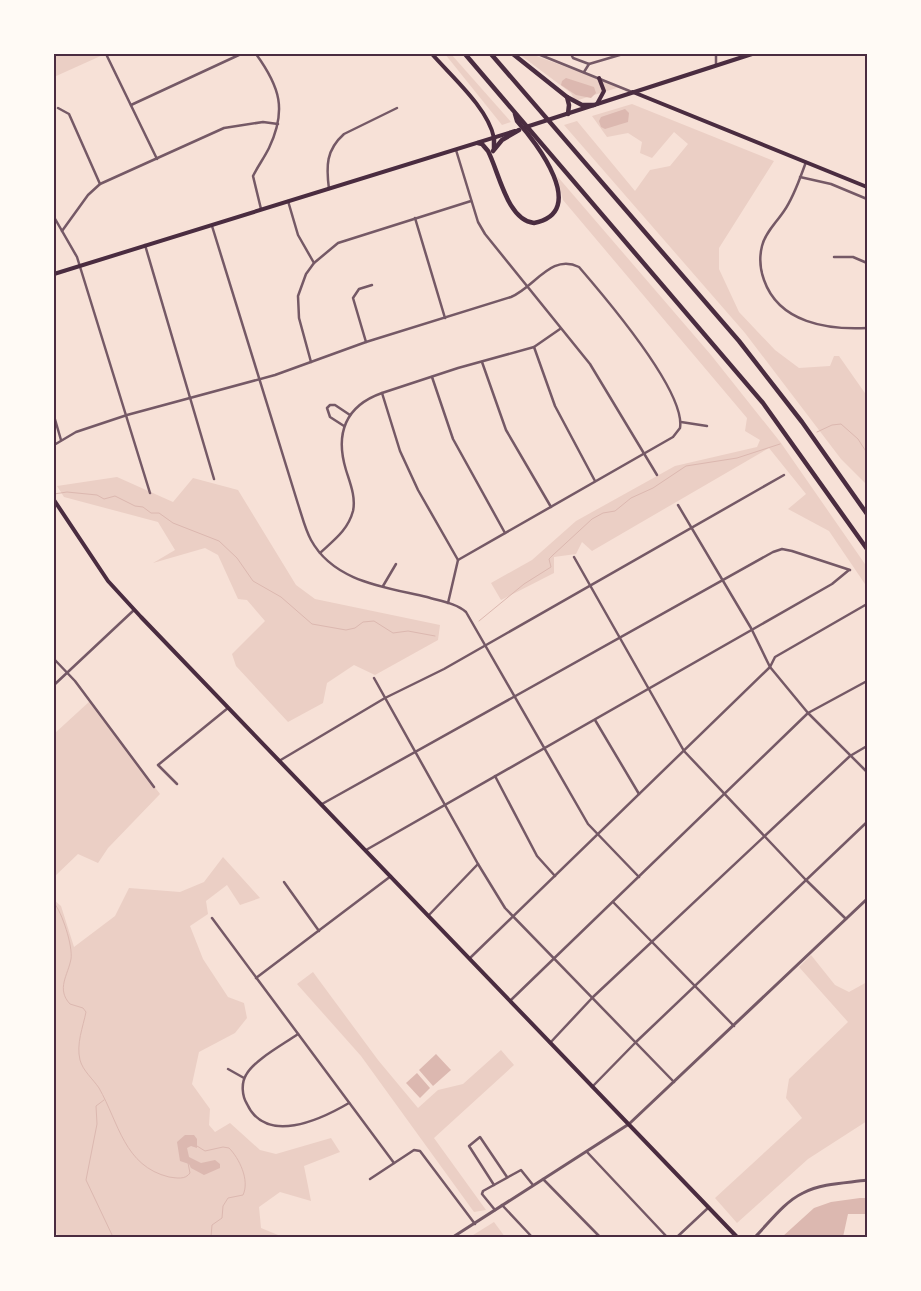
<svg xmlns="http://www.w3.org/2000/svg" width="921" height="1291" viewBox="0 0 921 1291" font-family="'Open Sans',sans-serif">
<rect width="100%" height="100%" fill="#f7e1d7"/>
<g fill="#ebcfc5">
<path d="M54,54H105L54,77Z"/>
<path d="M445,54H451L511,122L502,125Z"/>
<path d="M519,54H531L620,87L575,101L571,93Z"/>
<path d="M632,104L774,161L719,248V269L739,312L775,350L799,368L830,366L834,356H839L867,396V485L841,459L745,333L564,125L577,121L635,191L650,170L670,166L688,144L674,132L652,158L640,153L642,142L628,133L607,137L592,116Z"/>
<path d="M557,176L711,355L781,443L867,567V587L829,531L788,509L806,494L769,448L592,551L582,542L576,554L554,557V573L501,600L491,583L532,560L576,521L675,466L757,447L760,440L745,431L747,418L563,200Z"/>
<path d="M117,477L173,502L193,478L238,490L296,585L315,599L440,625L438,640L375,675L354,665L327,683L323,703L288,722L236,666L232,654L265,621L247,600L238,599L218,555L205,548L153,563L175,550L158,522L64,497L57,486Z"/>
<path d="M90,701L160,794L108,848L98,863L78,854L54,877V734Z"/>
<path d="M223,857L260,898L240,905L227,885L206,901L208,914L190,926L203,959L228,997L244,1003L247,1018L235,1033L199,1052L192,1084L210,1109L209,1125L215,1132L230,1123L260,1150L276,1154L331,1138L340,1152L304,1166L311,1201L280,1192L259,1207L261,1228L283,1237H60L54,1231V900L61,906L74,947L115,916L129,888L180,892L204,882Z"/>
<path d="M811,955L835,985L849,992L867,982V1121L808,1159L737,1223L715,1198L802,1118L786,1098L789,1079L848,1022L799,967Z"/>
<path d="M313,972L378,1060L418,1108L438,1090L463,1084L501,1050L514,1065L434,1138L486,1210L474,1212L361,1056L297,984Z"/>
<path d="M494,1222L505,1237H470Z"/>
</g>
<g fill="#dcb8b0">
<path d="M566,78L594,87L596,93L591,98L576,95L561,85L562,81Z"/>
<path d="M625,109L629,113L628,122L605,129L601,127L599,121L601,117Z"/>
<path d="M436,1054L451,1070L433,1086L419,1070Z"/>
<path d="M417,1073L430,1088L420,1098L406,1083Z"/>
<path d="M185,1135H194L197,1139V1148L191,1146L187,1148L189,1157L201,1163L215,1160L220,1164V1168L204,1175L191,1168L189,1164L180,1161L177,1142Z"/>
<path d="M860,1198H867V1214H848L843,1237H782L814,1208L831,1202Z"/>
</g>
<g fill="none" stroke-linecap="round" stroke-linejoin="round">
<g stroke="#dcb8b0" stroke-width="1">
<path d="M817,432L832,425L841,424L858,439L867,453"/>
<path d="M54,494L67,492L97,495L104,499L115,496L135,506L143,507L151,513H159L173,523L219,541L237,558L253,581L281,597L312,624L346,630L355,628L363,622L374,621L393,633L408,631L435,636"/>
<path d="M479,621L524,584L551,567L549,559L553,555L592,519L603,513L615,511L631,498L653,488L686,466L737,458L780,444"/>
<path d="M54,903C62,912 73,946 71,959C68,975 56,989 70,1004L83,1008L86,1012C83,1027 76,1044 80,1060C83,1071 93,1079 99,1088C119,1123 124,1166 169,1177C177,1178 185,1180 190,1173L188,1163"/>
<path d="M104,1100L96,1106L97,1124L86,1180L113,1237"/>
<path d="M197,1146L205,1151L223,1147L229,1148C239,1158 250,1180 243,1195L228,1198L223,1206L222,1218L212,1225L211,1237"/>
</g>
<g stroke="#755966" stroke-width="2.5">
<path d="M256,54C280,87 287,110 269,148C264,158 258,166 253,176L261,209"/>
<path d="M538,54L632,92"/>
<path d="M571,54L573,58L589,64"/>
<path d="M107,56L157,159"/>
<path d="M716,65V54"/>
<path d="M584,72L589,64L623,54"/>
<path d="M131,105L241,54"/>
<path d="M58,108L69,114L100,184"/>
<path d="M456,150L478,222L485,234L590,364L657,475"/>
<path d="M806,162C800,178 794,197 784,211C776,223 765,233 762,246C759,258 760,269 764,280C779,323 828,330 867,328"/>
<path d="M800,177L831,184L867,199"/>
<path d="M329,189C326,166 326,150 344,134L397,108"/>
<path d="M288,201L298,235L314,263"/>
<path d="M54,217L77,257L150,493"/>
<path d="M415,218L445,318"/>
<path d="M212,226L298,504C302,516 305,529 311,540C334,582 385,587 427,597C440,601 456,603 466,612L588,824L639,877"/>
<path d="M62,231L88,195L100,184L224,128L263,122L278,124"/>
<path d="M145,245L214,479"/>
<path d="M834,257H853L867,263"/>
<path d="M366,342L353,298L359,289L372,285"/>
<path d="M534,347L555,406L595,481"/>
<path d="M311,362L299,318L298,296L306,274L314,263L338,243L471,201"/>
<path d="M482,362L506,430L551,507"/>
<path d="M432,377L453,439L505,533"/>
<path d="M382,393L400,451L418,490L458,560"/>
<path d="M54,416L61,440"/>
<path d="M681,422L707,426"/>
<path d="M344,426L330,417L327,408L330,405H335L350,415"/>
<path d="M54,445L76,432L127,415L275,375L366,342L511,297C535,287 551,253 579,267C604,296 686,391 680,428L673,437L458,560L448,603"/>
<path d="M678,505L751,628L770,667L808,713L867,772"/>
<path d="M320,553C334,540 348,530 353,511C356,497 350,483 346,470C335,434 345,406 382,393L458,368L534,347L560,329"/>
<path d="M574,557L684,751L805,879L846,919"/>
<path d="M383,586L396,564"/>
<path d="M54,659L75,681L154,787"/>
<path d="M374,678L478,864L505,908L674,1082"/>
<path d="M54,685L134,610"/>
<path d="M595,720L639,794"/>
<path d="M279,761L385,698L444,669L784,475"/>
<path d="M495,776L537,856L555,876"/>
<path d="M177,784L158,765L228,708"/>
<path d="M322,804L773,552L782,549L792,551L850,570"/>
<path d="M366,850L832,584L849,570"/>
<path d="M284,882L319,931"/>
<path d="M613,902L734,1026"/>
<path d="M428,916L478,864"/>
<path d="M212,918L394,1163"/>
<path d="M470,958L770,667L775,657L867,604"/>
<path d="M256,978L391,876"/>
<path d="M511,1000L808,713L867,681"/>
<path d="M298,1034C284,1044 254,1060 246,1075C241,1083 242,1096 247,1104C266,1145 320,1120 349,1103"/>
<path d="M550,1043L593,997L850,756L867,746"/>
<path d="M228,1069L244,1078"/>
<path d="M592,1087L636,1042L867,822"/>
<path d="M587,1152L667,1237"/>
<path d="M370,1179L414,1150L420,1151L475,1224"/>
<path d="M543,1179L600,1237"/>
<path d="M494,1185L469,1146L480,1137L507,1177"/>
<path d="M502,1205L532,1237"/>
<path d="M495,1210L482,1194L483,1191L521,1170L533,1185"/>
<path d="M677,1237L708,1208"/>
</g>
<g stroke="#755966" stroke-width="3">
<path d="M453,1237L629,1124L867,899"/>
<path d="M755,1237C769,1223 784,1202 803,1193C822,1183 847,1183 867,1180"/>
</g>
<g stroke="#4a2c40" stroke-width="4">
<path d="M432,54C452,77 488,108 494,138"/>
<path d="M633,92L867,187"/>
</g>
<g stroke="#4a2c40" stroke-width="4">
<path d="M597,104L604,91L599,78"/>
<path d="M526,127L752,54"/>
<path d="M54,274L515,131"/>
<path d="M54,500L108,581L141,617L737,1237"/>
</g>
<g stroke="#4a2c40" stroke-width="4.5">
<path d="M465,54L763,403L867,549"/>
<path d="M491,54L739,341L802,422L867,514"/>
<path d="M513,54L567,97L569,105L568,114"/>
<path d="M567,97L582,105H594"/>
<path d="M478,143L482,144L488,151C499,172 507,220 534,223C590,212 536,142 517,121L515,114"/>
<path d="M494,149V138"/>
<path d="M493,151L502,140L519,130"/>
</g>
</g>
<rect width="921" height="1291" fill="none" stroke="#fffaf5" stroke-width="110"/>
<rect x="55" y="55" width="811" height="1181" fill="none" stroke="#4a2c40" stroke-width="2"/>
</svg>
